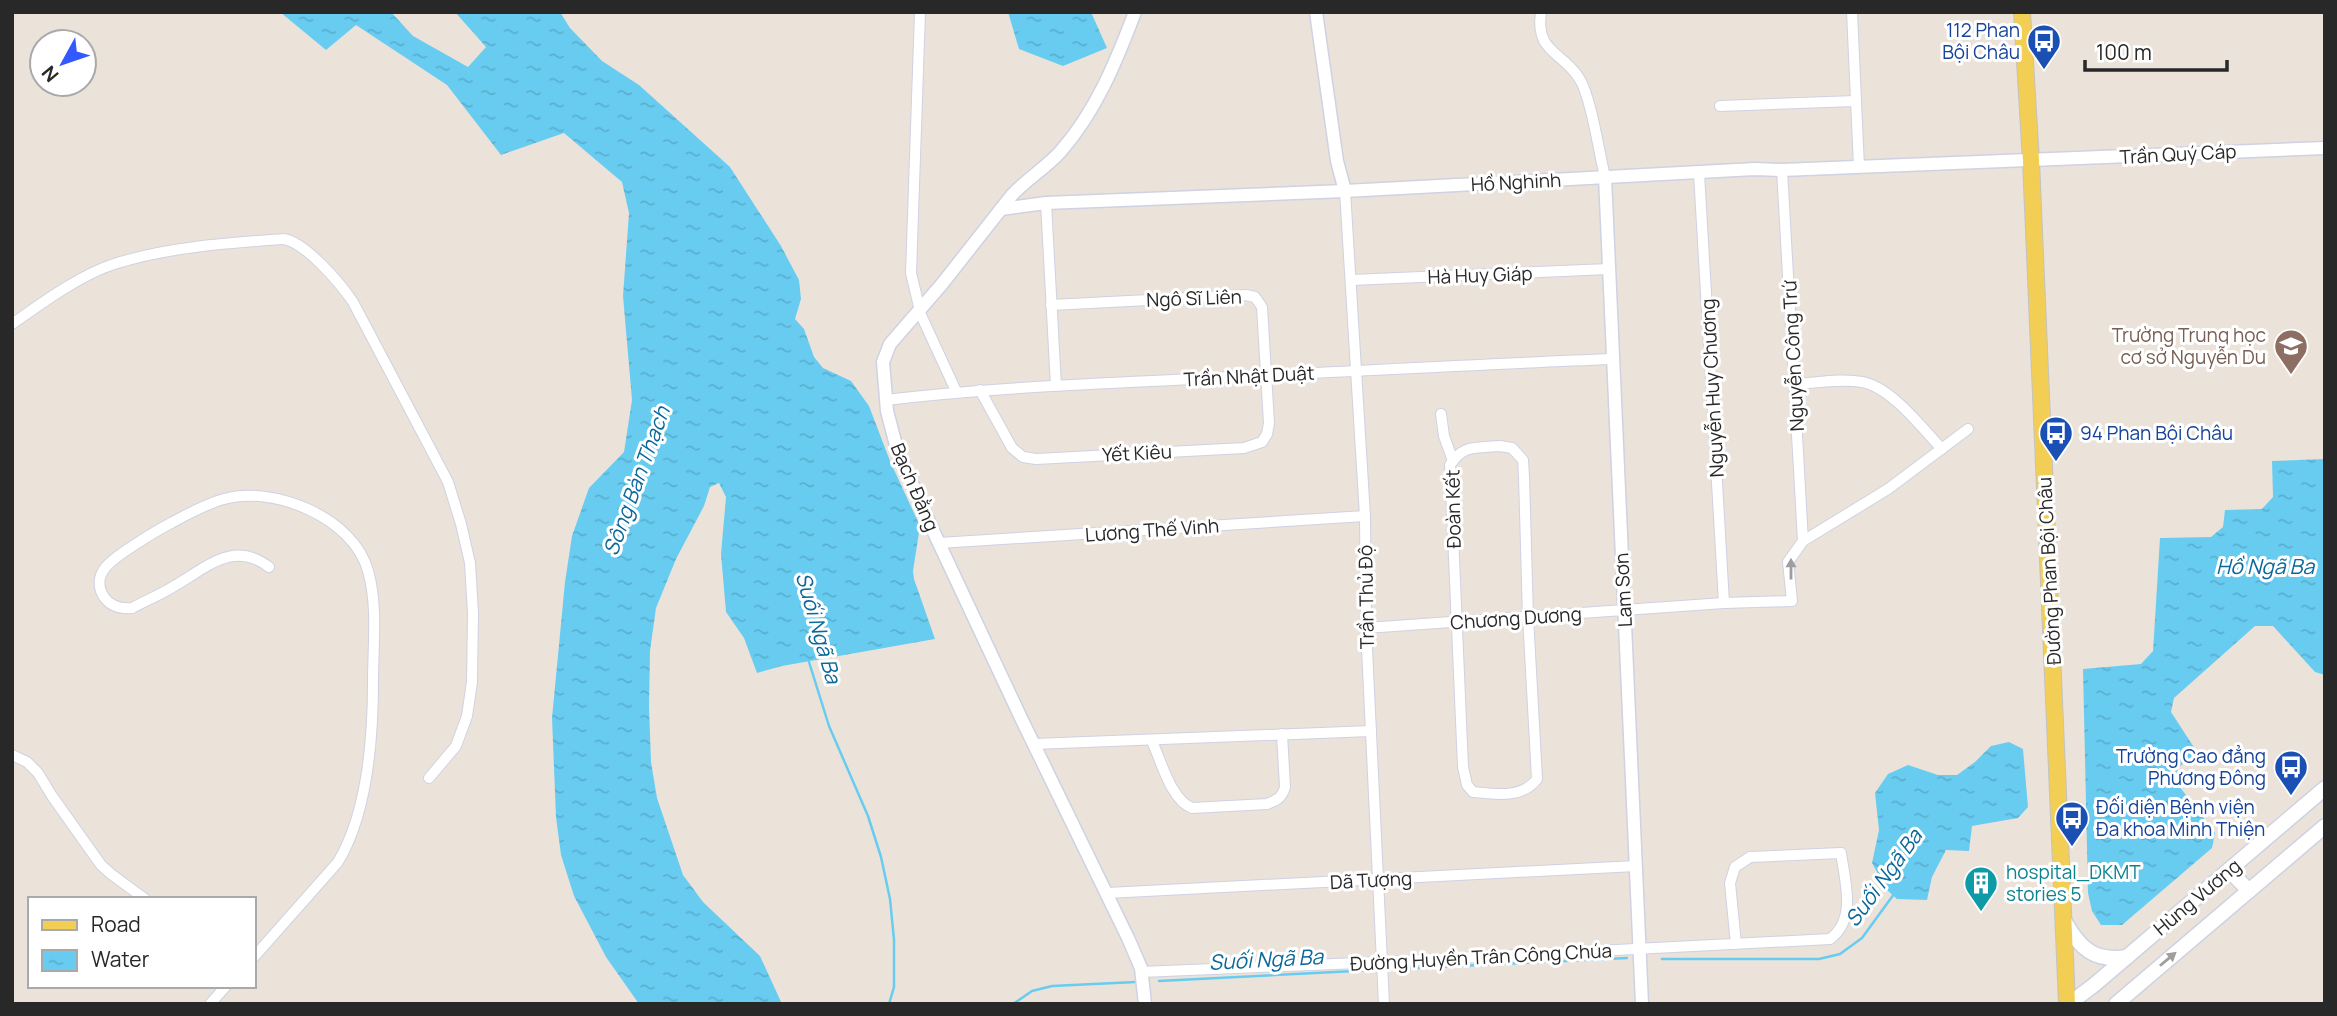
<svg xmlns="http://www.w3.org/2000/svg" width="2337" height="1016" viewBox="0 0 2337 1016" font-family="Manrope,sans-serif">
<defs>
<pattern id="water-ripples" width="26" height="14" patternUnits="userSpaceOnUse" patternTransform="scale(1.75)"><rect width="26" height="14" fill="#68ccf1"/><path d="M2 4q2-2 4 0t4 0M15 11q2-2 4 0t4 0" fill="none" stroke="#5aafcf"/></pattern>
</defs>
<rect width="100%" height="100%" fill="#ebe3d9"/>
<g fill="url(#water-ripples)">
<path d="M280,12H391L413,36L468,67L486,47L455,12H560L570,28L602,61L639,85L730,167L781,246L799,280L801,299L795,319L804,329L814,357L823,368L851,381L869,406L890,461L920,526L913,571L914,579L935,639L782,666L757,673L744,638L726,612L721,554L726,497L719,483L710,487L704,506L676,559L656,608L650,651L649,707L651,762L657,798L683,875L703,902L760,956L782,1004H639L606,957L574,896L561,855L556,817L552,718L565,582L572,536L589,488L624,452L632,400L623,296L629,213L622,182L564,133L501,155L447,85L356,25L326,50Z"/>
<path d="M1008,12H1091L1107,48L1063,66L1019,49Z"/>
<path d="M2325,459V675L2315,672L2273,626H2255L2174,698L2171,712L2197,752L2178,768L2176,782L2215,833L2212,848L2122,925H2101L2092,911L2088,893L2083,669L2141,664L2153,651L2160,538L2211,537L2223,527L2225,510L2262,509L2273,497L2272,461Z"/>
<path d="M2009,742L2023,749L2028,807L2018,818L1972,826L1969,851L1946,850L1932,877L1927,900L1897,899L1887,890L1872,863L1879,830L1875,793L1888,774L1908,765L1938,775H1957L1975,762L1991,746Z"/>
</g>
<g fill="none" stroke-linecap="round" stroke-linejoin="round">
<g stroke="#68ccf1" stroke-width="2.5">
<path d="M809,662L829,726L868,816L881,857L890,899L894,940V987L889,1004"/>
<path d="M1662,959H1819L1840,954L1862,938L1894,894"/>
<path d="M1398,969L1627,958"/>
<path d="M1159,981L1375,970"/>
<path d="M1013,1004L1032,991L1052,986L1136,982"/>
</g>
<g stroke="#ced2e2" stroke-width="12">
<g id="minor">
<path d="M920,12L911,273L921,315L956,391"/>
<path d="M1541,12C1535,53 1562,51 1579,78C1591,96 1599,153 1605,177"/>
<path d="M1852,12L1859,167"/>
<path d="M1720,106L1856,101"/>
<path d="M1782,170L1803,541"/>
<path d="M1699,173L1724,603"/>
<path d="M1345,191L1365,516L1366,628L1384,1004"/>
<path d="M1046,203L1056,386"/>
<path d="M1351,280L1609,269"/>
<path d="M12,324C42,303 80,275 114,264C168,247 227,243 284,239C306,243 340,283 353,302L448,482L461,524L470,563L473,613L472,682L467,716L456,746L429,778"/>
<path d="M1795,384C1816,383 1841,378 1862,382C1891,387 1922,428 1942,449"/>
<path d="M980,390L1012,448L1023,457L1036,459L1244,448L1262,442L1267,434L1269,423L1262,307L1255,297L1246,295L1051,305"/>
<path d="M886,400C993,387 1101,384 1209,378C1344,372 1478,364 1613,359"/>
<path d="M1441,414L1444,436L1453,461"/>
<path d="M1500,446L1512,448L1523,460L1524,477L1528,617L1537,779C1522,799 1495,794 1473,792L1467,785L1463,767L1450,465C1463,444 1478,448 1500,446Z"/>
<path d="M939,543L1365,516"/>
<path d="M1366,628L1724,603L1792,601L1788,562L1803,541L1888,489L1968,429"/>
<path d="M1152,741C1161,761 1171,800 1192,808L1267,804C1277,800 1282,798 1285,787L1282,734"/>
<path d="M1034,744L1371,731"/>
<path d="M12,755L27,762L38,773L52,796L101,865L111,874L145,899"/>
<path d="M1107,893L1636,866"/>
<path d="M254,957L338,862C368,812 373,739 373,682C373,646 378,605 368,571C354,518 274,485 224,499C205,504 188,514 171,523C156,531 114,556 105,568C98,577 98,588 104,597C111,607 121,609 132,608C147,600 162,594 176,585C207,567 234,540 269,567"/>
<path d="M1141,972L1382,962L1830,939C1857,919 1845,882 1841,853L1750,857L1735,867L1730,883L1736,944"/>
<path d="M210,1004L226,986"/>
</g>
</g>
<g stroke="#ced2e2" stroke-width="15">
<g id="tertiary">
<path d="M1135,12C1116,62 1096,111 1061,151C1048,166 1027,179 1012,195L942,284L890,344L883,362L887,411L897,449L930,524L1021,718L1128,938L1141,968L1145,1004"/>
<path d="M1316,12L1337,161L1345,191"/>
<path d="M1605,177L1642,1004"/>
<path d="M1001,209L1046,203L1345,191L1755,169L1782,170L2325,148"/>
</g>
</g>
<g stroke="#ced2e2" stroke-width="17">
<g id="secondary">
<path d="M2229,870L2249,891"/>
<path d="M2065,922C2080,949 2095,962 2127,957"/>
<path d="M2069,1004L2094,985L2325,788"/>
<path d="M2116,1004L2325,826"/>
</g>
</g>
<g stroke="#c3c3c3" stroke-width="18">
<path id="primary" d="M2022,12L2031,161L2067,1004"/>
</g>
<use href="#minor" stroke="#fff" stroke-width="10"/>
<use href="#tertiary" stroke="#fff" stroke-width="12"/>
<use href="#secondary" stroke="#fff" stroke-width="14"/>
<use href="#primary" stroke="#f3ce55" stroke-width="16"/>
</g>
<defs><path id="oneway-solid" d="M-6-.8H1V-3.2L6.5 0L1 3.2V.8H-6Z" transform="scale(1.75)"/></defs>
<g fill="#9e9e9e">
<use href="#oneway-solid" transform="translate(1791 569) rotate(-90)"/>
<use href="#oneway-solid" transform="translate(2168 959) rotate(-40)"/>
</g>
<defs>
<g id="bus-pin" transform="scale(1.75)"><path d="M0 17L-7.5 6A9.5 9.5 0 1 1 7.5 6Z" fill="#1a4fb4" stroke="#fff"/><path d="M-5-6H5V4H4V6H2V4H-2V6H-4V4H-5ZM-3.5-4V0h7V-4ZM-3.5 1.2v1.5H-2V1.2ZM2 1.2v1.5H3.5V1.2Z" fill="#fff"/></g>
<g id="school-pin" transform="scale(1.75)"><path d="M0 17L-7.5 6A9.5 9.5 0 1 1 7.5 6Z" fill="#8d6e63" stroke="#fff"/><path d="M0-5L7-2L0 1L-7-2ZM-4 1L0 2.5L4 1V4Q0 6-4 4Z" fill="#fff"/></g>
<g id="building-pin" transform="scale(1.75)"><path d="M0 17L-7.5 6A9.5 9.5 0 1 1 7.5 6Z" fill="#0f9aa8" stroke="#fff"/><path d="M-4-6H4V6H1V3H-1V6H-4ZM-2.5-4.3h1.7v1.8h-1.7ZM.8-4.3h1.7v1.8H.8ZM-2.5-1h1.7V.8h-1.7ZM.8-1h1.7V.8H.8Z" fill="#fff"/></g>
</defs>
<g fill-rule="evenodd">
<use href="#bus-pin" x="2044" y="41"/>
<use href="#school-pin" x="2291" y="346"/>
<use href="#bus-pin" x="2056" y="433"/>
<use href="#bus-pin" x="2291" y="767"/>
<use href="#bus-pin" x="2072" y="818"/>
<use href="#building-pin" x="1981" y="883"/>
</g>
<g text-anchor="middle" stroke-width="6" stroke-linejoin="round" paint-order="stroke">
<g font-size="19" fill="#164399" stroke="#fff" text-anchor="end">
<text x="2020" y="37">112 Phan<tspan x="2020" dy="22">Bội Châu</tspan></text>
<text x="2080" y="440" text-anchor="start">94 Phan Bội Châu</text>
<text x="2266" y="763">Trường Cao đẳng<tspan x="2266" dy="22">Phương Đông</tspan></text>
<text x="2096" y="814" text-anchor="start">Đối diện Bệnh viện<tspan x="2096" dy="22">Đa khoa Minh Thiện</tspan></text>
</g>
<g font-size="19" fill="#282828" stroke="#fff">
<text transform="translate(2178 154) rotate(-3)" y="7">Trần Quý Cáp</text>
<text transform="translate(1516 182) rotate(-3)" y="7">Hồ Nghinh</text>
<text transform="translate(1480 275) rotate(-2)" y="7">Hà Huy Giáp</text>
<text transform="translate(1194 298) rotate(-2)" y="7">Ngô Sĩ Liên</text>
<text transform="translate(1793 356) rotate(-93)" y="7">Nguyễn Công Trứ</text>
<text transform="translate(1249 376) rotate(-3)" y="7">Trần Nhật Duật</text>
<text transform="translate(1712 388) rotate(-93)" y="7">Nguyễn Huy Chương</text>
<text transform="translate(1137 453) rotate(-3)" y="7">Yết Kiêu</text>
<text transform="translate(915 487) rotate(67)" y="7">Bạch Đằng</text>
<text transform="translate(1453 509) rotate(-91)" y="7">Đoàn Kết</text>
<text transform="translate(1152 530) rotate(-4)" y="7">Lương Thế Vinh</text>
<text transform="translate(2049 571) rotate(-93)" y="7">Đường Phan Bội Châu</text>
<text transform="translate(1623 590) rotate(-93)" y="7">Lam Sơn</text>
<text transform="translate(1366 597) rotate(-91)" y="7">Trần Thủ Độ</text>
<text transform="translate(1516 618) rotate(-4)" y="7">Chương Dương</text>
<text transform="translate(1371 880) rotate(-3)" y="7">Dã Tượng</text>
<text transform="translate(2197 897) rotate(-40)" y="7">Hùng Vương</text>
<text transform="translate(1481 957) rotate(-3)" y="7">Đường Huyền Trân Công Chúa</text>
</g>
<g font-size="19" fill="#785e54" stroke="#fff" text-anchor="end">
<text x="2266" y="342">Trường Trung học<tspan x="2266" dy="22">cơ sở Nguyễn Du</tspan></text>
</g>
<g font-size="19" fill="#0d838f" stroke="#fff" text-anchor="start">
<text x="2006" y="879">hospital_DKMT<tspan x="2006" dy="22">stories 5</tspan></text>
</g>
<g font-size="21" font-style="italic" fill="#0a689a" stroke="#fff">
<text transform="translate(637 481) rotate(-70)" y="7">Sông Bàn Thạch</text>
<text x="2265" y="574">Hồ Ngã Ba</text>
<text transform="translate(818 628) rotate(74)" y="7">Suối Ngã Ba</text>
<text transform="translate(1884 878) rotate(-54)" y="7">Suối Ngã Ba</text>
<text transform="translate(1266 960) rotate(-3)" y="7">Suối Ngã Ba</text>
</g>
</g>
<rect width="2337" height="1016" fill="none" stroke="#282828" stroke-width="28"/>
<rect x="28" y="897" width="228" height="91" fill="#ffffff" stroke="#a9a9a9" stroke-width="2"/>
<rect x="42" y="920" width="35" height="10" fill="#f3ce55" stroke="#a9a9a9" stroke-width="2"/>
<text x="91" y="932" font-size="21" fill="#282828">Road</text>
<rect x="42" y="950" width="35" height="21" fill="url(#water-ripples)" stroke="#a9a9a9" stroke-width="2"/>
<text x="91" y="967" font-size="21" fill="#282828">Water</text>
<g transform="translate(63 63) rotate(230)"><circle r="33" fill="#ffffff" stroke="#a9a9a9" stroke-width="2"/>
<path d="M0-5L12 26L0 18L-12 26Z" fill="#3359fe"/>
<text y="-10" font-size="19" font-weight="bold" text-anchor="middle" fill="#282828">N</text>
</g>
<path d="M2085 60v10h142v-10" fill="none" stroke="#282828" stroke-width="3.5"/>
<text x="2096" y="60" font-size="21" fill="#282828" stroke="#ffffff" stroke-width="5" paint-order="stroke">100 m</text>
</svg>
